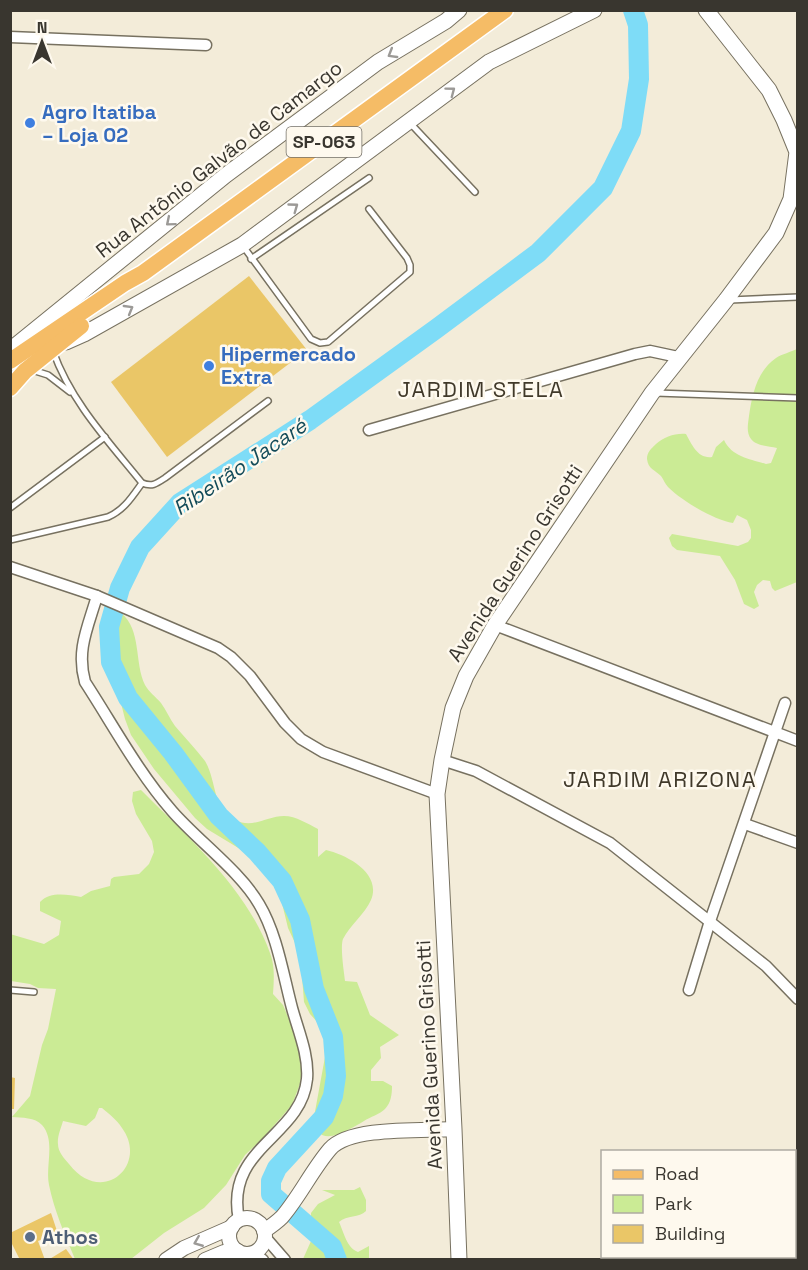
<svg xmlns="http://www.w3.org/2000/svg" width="808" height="1270" viewBox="0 0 808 1270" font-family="'Space Grotesk',sans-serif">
<rect width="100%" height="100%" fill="#f3ecd9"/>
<g fill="#cbeb95" fill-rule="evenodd">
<path d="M797,349V582L775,591L772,588L770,581L763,580L757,585L754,592L759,606L754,609L744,604L735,580L720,556L677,550L672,546L669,538L672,534L738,546L748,542L751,538V530L747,520L737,515L733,523C714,520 682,501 668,487C665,484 664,480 661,476C655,470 648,469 647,459C647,452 651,449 656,444C664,437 675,433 686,434C692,445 698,459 712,457L716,447L724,440C732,457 750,459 766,464L771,463L777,448C769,446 756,446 751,439C746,432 748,424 749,416C752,395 757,371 776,358C782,354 791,352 797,349Z"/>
<path d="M121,613C142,630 134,663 145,685C149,692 156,697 161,703C166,710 170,719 175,726C185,738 196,749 205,761C217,781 212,809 235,820C253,829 267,816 284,816C296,816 308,824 318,829V857L326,850C347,855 382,873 371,900C365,914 350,925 343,939C340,947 344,972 345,981L357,982L370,1015L399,1035L380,1047L381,1058L371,1070V1081H383L392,1086C392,1094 391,1103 385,1109C380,1114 370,1117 364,1121C349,1130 315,1152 314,1117L325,1057V1038L320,1025L310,1014L304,1002L301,963L297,947L288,928L280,895L266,873L256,862L240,849L207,829L195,818L154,769L131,735L125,719L109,656L112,627L117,616Z"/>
<path d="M141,790C187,836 248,890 270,953C275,966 274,980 273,994L283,1005L294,1031L300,1051L302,1069L300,1084L292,1105L263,1138L245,1155L226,1185L204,1208L164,1233L131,1259H75C65,1235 54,1210 49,1185C45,1166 56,1141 42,1125C35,1117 22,1118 12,1117L30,1096L42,1045L48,1029L56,989L38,988L30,984L11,981L10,934L44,944L59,935L61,921L40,911V902C51,891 67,895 81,897L91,891L110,886L111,879L114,877L139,874L149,864L154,852L152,841L136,814L132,801L133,792ZM99,1108H102C109,1114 117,1120 122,1128C149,1165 102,1207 69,1164C64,1158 58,1152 58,1144C57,1137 61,1128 63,1121L86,1126L95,1118Z"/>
<path d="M360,1187L366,1200V1211C359,1218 347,1215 339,1222C344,1233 347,1248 358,1252L369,1246V1259H303L311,1241V1213L318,1204L335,1195L322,1190H354Z"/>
</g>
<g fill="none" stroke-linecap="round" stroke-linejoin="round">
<path stroke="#7edcf7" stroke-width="20" d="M337,1260L332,1247L271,1194V1181L277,1168L324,1117L333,1096L336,1076L333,1037L314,989L300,920L282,881L257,852L219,816L173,753L128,698L111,662L109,627L120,588L140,547L180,503L310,420L436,329L538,253L603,188L631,131L639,79L638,25L633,10"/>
</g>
<g fill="#eac667">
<path d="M249,276L307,350L167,457L111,382Z"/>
<path d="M10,1077L15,1078L14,1109H10Z"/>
<path d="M51,1213L58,1234L38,1241L45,1260H20L10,1240V1233Z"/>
<path d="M66,1249L74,1260H48Z"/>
</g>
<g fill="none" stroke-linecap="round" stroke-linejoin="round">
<g stroke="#777160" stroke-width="8">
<g id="service">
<path d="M410,123L475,192"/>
<path d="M243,246L311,339L320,343L328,342L410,272V265L407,258L369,209"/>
<path d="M251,259L369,178"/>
<path d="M730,300L798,297"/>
<path d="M53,351C71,402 109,442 142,483C152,487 156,484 165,478L268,401"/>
<path d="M32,370L48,375L70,392"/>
<path d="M656,393L798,398"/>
<path d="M10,508L105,437"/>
<path d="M10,540L108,517C124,510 132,497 142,483"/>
<path d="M10,990L34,992"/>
</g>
</g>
<g stroke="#777160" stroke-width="13">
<g id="minor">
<path d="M10,37L206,45"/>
<path d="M369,430L635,354L650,351L678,357"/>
<path d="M10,567L97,596L218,648L231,657L250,676L285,723L301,739L323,752L437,794"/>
<path d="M97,596C88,627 76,650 85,682C113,725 138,772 172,811C197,840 240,871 259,904C277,934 283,974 292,1008C298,1030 309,1055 307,1079C301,1138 224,1147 239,1220"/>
<path d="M495,625L798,741"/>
<path d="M442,760L476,771L610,843L766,966L798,999"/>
<path d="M745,824L798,843"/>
<path d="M689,990L710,921L785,703"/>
<path d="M265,1237L285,1260"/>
<path d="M253,1252L263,1260"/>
</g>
</g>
<g stroke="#777160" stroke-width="16">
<g id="tertiary">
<circle cx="247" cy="1236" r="18"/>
<path d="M264,1231C270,1227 277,1222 282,1217C300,1196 312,1170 330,1149C350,1126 424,1131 454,1129"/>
<path d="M166,1260L184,1248L232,1227"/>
<path d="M205,1260L224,1252L238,1251"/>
</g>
</g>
<g stroke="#777160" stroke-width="17">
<g id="secondary">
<path d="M66,342L84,334L242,245L489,62L594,10"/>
<path d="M10,350L226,175L378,62L446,21L459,10"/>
<path d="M459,1260L454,1129L437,794L442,760L453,708L466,676L495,625L652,393L726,300L776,233L791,199L797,152L784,120L769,90L706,10"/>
</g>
</g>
<g stroke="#fff" stroke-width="19">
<g id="primary">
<path d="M10,361L125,283L143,273L505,10"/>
<path d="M10,388L25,371L81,326"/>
</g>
</g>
<use href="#service" stroke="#fff" stroke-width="5"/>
<use href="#minor" stroke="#fff" stroke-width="10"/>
<use href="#tertiary" stroke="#fff" stroke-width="14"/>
<use href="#secondary" stroke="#fff" stroke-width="15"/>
<use href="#primary" stroke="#f5bc66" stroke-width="16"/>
</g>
<defs><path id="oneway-chevron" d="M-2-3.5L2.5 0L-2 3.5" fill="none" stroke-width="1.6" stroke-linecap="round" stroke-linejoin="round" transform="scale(1.5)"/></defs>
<g stroke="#9c9a97">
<use href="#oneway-chevron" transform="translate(392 54) rotate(149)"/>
<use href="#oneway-chevron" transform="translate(451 91) rotate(-37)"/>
<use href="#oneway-chevron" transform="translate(294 207) rotate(-36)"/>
<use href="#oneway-chevron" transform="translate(170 222) rotate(140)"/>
<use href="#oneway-chevron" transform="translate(129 309) rotate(-30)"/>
<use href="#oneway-chevron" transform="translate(198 1242) rotate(158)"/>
</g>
<g fill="#3f7fe0" stroke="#fef9ee" stroke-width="2">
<circle cx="30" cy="123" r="6"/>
<circle cx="209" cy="366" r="6"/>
</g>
<circle fill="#5c6f8a" stroke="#fef9ee" stroke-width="2" cx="30" cy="1237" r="6"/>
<g text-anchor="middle" stroke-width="5" stroke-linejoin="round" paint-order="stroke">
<rect fill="#fef9ee" stroke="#747068" stroke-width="1.5" x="286.5" y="127" width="75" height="30" rx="4.5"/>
<g font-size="18" font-weight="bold" fill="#39362f">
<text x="324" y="148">SP-063</text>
</g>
<g font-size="20" font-weight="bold" fill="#366cbe" stroke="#fef9ee" text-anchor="start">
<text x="42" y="119">Agro Itatiba<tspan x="42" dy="23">– Loja 02</tspan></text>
<text x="221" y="361">Hipermercado<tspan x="221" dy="23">Extra</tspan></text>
</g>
<g font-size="20" fill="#39362f" stroke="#fef9ee">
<text transform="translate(219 159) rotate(-38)" y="7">Rua Antônio Galvão de Camargo</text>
<text transform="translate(515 563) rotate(-57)" y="7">Avenida Guerino Grisotti</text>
<text transform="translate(429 1055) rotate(-93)" y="7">Avenida Guerino Grisotti</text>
</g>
<g font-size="20" font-weight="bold" fill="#4e5e75" stroke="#fef9ee" text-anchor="start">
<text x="42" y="1244">Athos</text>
</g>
<g font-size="21" font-style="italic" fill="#134b59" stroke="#fef9ee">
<text transform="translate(240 467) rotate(-34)" y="7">Ribeirão Jacaré</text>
</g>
<g font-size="22" letter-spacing="1.5" fill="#40392a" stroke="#fef9ee">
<text x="481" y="397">JARDIM STELA</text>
<text x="660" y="787">JARDIM ARIZONA</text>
</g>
</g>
<rect width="808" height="1270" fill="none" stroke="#39362f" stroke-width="24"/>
<rect x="601" y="1150" width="195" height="108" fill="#fef9ee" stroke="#afaba2" stroke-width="1.5"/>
<rect x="613" y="1170" width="30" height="9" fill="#f5bc66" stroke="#afaba2" stroke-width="1.5"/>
<text x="655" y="1180" font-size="18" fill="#39362f">Road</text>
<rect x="613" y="1195" width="30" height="18" fill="#cbeb95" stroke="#afaba2" stroke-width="1.5"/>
<text x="655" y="1210" font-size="18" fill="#39362f">Park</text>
<rect x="613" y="1225" width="30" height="18" fill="#eac667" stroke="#afaba2" stroke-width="1.5"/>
<text x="655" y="1240" font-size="18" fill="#39362f">Building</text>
<g transform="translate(42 42)" stroke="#fef9ee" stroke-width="4.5" paint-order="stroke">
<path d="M0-4.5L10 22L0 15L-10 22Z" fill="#39362f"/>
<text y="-9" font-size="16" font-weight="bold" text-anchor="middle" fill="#39362f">N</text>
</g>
</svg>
